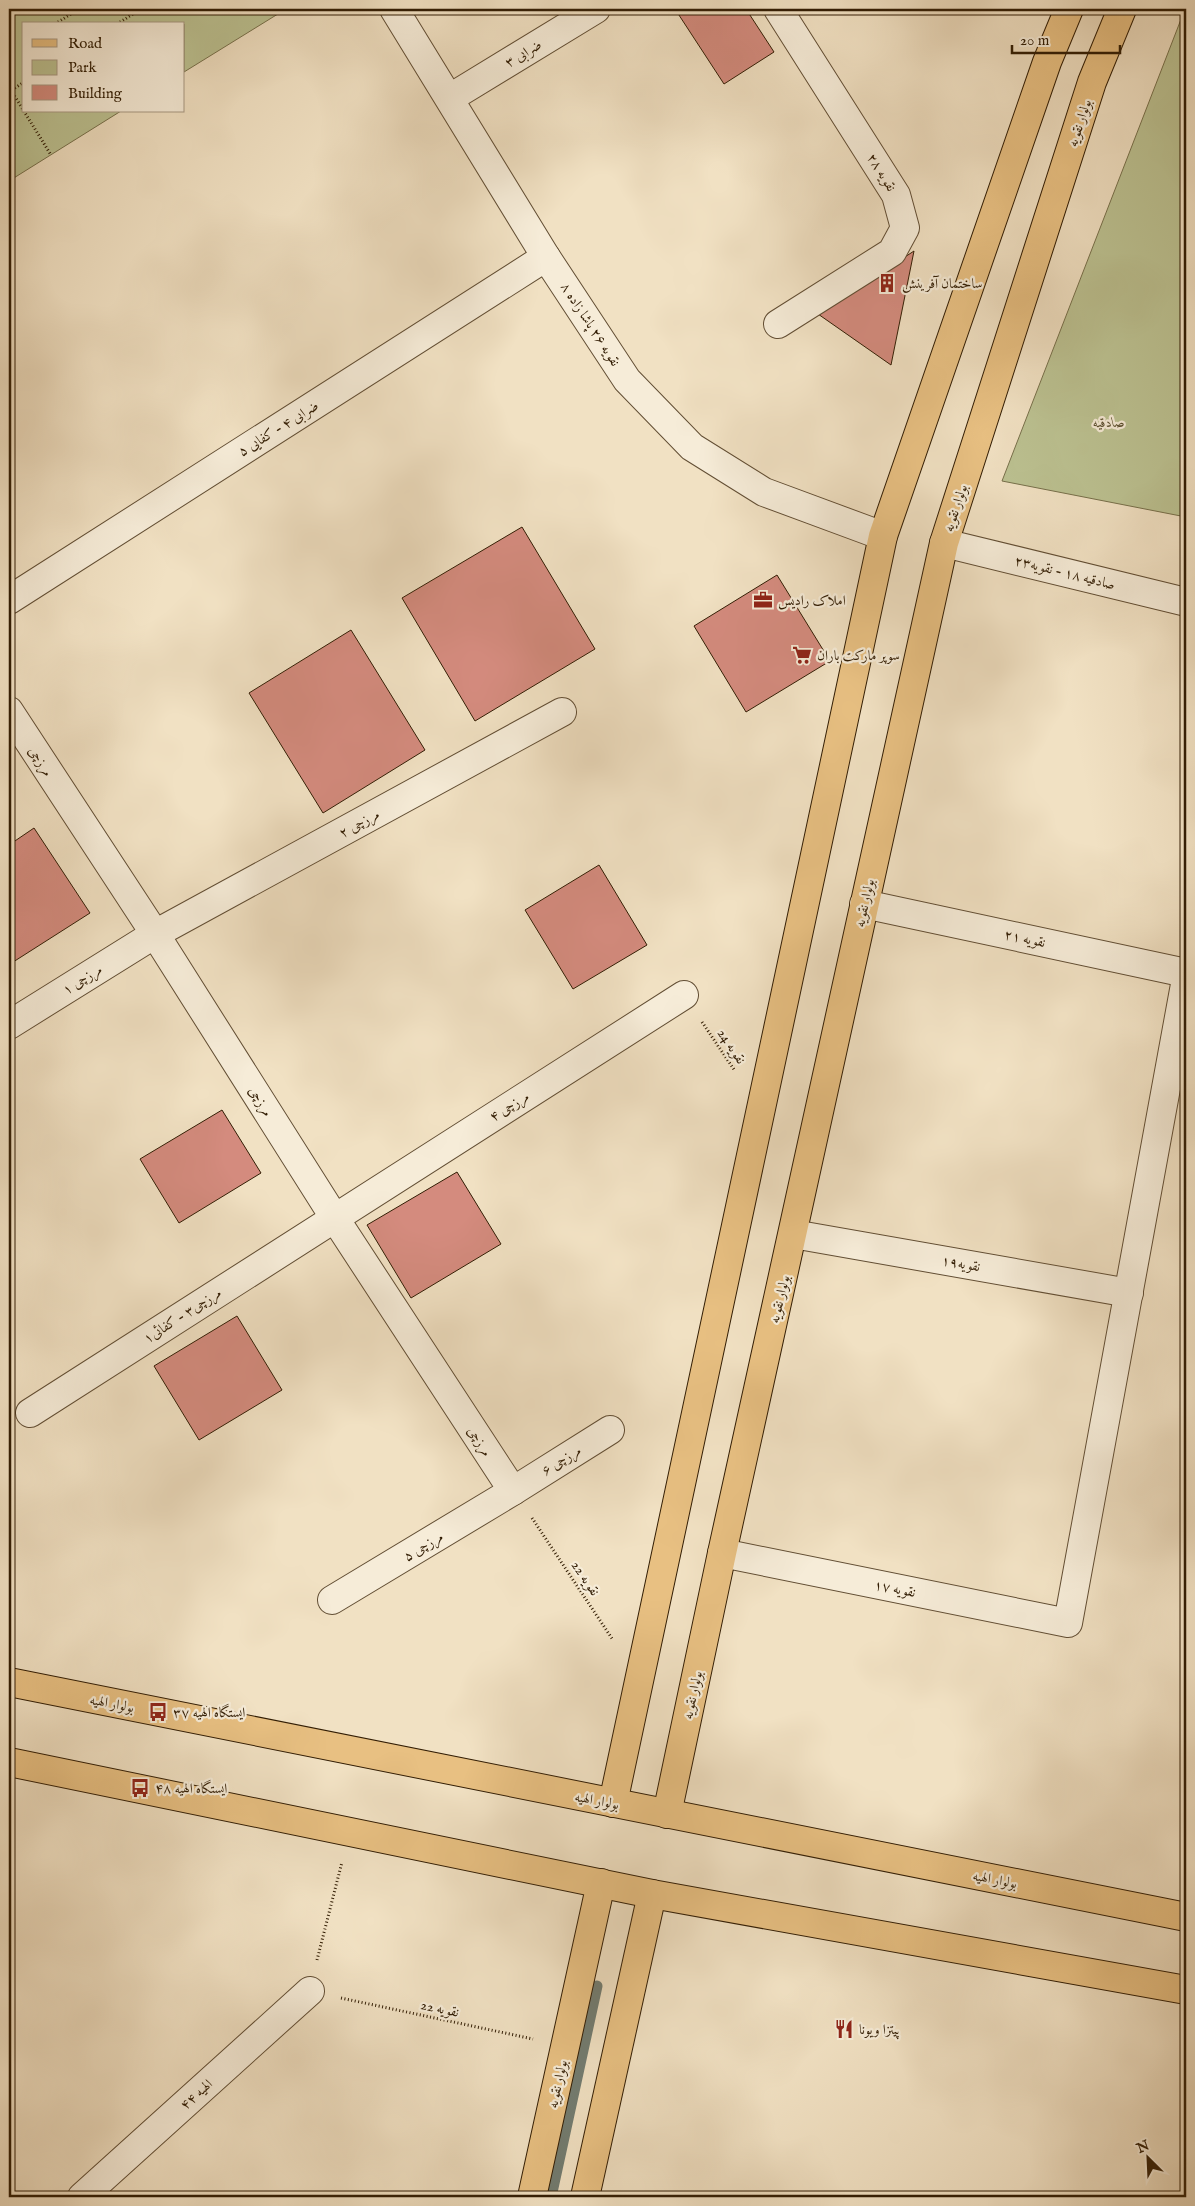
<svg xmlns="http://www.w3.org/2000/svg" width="1195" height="2206" viewBox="0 0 1195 2206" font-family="'IM FELL English',Amiri,serif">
<rect width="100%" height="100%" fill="#f1e1c3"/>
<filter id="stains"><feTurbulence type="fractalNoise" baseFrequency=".004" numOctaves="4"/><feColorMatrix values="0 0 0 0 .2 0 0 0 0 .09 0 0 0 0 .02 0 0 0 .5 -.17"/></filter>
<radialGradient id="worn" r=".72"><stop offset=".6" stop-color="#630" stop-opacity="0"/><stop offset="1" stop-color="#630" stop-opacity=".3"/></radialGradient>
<g fill="#bcc292" stroke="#77704b">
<path d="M9,9H286L184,72V24H24V111H121L9,181Z"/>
<path d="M1185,9H1186V517L1002,481Z"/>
</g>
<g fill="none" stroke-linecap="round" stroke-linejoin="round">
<path stroke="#727c71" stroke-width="11" d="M551,2197L597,1986"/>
</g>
<g fill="#d48b7e" stroke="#321d04">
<path d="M675,9H746L774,52L724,84Z"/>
<path d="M914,251L891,365L818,314Z"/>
<path d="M522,527L595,649L475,721L402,598Z"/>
<path d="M777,575L830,661L746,712L694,626Z"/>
<path d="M351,630L425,750L323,813L249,693Z"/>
<path d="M34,828L90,913L10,964L9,845Z"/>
<path d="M599,865L647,945L573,989L525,910Z"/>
<path d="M222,1110L261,1173L179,1223L140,1159Z"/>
<path d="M457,1172L501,1244L411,1298L367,1225Z"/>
<path d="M237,1316L282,1390L199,1440L154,1366Z"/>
</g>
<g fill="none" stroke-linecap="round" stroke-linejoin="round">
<g stroke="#624e34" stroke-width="30">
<g id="minor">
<path d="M394,9L546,257L627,380L692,447L764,492L883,536"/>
<path d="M450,98L596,9"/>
<path d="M778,324L892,252L905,228L896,195L778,9"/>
<path d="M944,543L1186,602"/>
<path d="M9,600L546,257"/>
<path d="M9,711L155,934L334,1217L513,1491"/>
<path d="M864,904L1186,973"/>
<path d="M9,1025L155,934L562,712"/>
<path d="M793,1234L1129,1293"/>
<path d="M30,1413L684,995"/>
<path d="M722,1553L1068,1623L1186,979"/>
<path d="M332,1600L513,1491L610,1430"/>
<path d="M82,2197L310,1991"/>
</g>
</g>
<g stroke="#321d04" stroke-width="30">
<g id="major">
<path d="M9,1682L1186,1917"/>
<path d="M9,1762L652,1894L1186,1990"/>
<path d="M613,1803L883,536L1047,62L1069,9"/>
<path d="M667,1814L722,1553L944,543L1092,82L1122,9"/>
<path d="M532,2197L601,1883"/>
<path d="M585,2197L652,1894"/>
</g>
</g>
<g stroke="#321d04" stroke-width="3" stroke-dasharray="1 2.5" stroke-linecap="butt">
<path d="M55,24L79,9"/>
<path d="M117,24L141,9"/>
<path d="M9,87L51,155"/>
<path d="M9,92L24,82"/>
<path d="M702,1022L735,1071"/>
<path d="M532,1518L613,1640"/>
<path d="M317,1960L342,1862"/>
<path d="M341,1998L533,2039"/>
</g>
<use href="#minor" stroke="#f6ecd8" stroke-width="28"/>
<use href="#major" stroke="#e8c082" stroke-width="28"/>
</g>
<defs>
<g id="building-bare" transform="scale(1.5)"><path d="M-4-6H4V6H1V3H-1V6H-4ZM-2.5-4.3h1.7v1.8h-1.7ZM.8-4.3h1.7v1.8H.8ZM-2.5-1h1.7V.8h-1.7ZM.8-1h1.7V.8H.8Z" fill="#8f2418" stroke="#f6ecd8" stroke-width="2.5" paint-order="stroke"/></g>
<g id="office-bare" transform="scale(1.5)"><path d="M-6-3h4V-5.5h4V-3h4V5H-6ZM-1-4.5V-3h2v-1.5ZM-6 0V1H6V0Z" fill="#8f2418" stroke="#f6ecd8" stroke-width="2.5" paint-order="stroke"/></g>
<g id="supermarket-bare" transform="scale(1.5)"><path d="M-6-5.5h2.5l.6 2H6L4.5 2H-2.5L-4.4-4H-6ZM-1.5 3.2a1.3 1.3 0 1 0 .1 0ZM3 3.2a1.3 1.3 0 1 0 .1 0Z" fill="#8f2418" stroke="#f6ecd8" stroke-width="2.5" paint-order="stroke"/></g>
<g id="bus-bare" transform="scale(1.5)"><path d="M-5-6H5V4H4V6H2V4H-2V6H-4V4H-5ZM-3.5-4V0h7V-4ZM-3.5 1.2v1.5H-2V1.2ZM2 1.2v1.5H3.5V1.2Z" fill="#8f2418" stroke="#f6ecd8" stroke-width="2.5" paint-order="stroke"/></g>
<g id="restaurant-bare" transform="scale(1.5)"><path d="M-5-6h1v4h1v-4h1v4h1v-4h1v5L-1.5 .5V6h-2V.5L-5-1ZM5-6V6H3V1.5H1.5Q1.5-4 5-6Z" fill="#8f2418" stroke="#f6ecd8" stroke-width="2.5" paint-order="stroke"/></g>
</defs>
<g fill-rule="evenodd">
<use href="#building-bare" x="887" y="283"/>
<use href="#office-bare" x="763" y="600"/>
<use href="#supermarket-bare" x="802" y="655"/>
<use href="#bus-bare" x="158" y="1712"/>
<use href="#bus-bare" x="140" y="1788"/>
<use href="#restaurant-bare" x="844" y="2029"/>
</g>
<g text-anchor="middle" stroke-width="4.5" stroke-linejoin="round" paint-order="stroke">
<g font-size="14" fill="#321d04" stroke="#f6ecd8">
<text transform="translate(523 53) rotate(-31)" y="5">ضرابی ۳</text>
<text transform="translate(1079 123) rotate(-72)" y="5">بولوار نقویه</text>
<text transform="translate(882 172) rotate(58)" y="5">نقویه ۲۸</text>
<text transform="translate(591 324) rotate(57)" y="5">نقویه ۲۶ پاشا زاده ۸</text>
<text transform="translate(278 428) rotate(-32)" y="5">ضرابی ۴ - کفایی ۵</text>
<text transform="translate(955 508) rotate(-72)" y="5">بولوار نقویه</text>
<text transform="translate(1065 572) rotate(14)" y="5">صادقیه ۱۸ - نقویه۲۳</text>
<text transform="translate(41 761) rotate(57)" y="5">مرزچی</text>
<text transform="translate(359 823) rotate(-29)" y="5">مرزچی ۲</text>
<text transform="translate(864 903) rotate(-78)" y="5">بولوار نقویه</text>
<text transform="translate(1025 938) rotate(12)" y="5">نقویه ۲۱</text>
<text transform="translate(82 979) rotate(-32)" y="5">مرزچی ۱</text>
<text transform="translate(732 1046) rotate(56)" y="5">نقویه 24</text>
<text transform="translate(261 1101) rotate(58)" y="5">مرزچی</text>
<text transform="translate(509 1106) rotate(-32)" y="5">مرزچی ۴</text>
<text transform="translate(961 1263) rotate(10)" y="5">نقویه۱۹</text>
<text transform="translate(779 1299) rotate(-77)" y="5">بولوار نقویه</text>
<text transform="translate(182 1315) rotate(-33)" y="5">مرزچی۳ - کفائی۱</text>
<text transform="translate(480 1441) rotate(57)" y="5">مرزچی</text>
<text transform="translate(561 1460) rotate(-32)" y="5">مرزچی ۶</text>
<text transform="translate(423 1546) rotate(-31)" y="5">مرزچی ۵</text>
<text transform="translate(586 1578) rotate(56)" y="5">نقویه 22</text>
<text transform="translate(895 1588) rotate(11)" y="5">نقویه ۱۷</text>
<text transform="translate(692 1695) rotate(-78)" y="5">بولوار نقویه</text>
<text transform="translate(112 1703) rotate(11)" y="5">بولوار الهیه</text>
<text transform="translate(597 1800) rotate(11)" y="5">بولوار الهیه</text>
<text transform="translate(995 1879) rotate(11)" y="5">بولوار الهیه</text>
<text transform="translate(440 2008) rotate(12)" y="5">نقویه 22</text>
<text transform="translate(557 2084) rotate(-78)" y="5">بولوار نقویه</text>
<text transform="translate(196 2094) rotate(-42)" y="5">الهیه ۴۴</text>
</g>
<g font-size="14" fill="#321d04" stroke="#f6ecd8" text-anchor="start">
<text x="902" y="288">ساختمان آفرینش</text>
<text x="778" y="605">املاک رادیس</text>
<text x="817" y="660">سوپر مارکت باران</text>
<text x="173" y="1717">ایستگاه الهیه ۳۷</text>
<text x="155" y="1793">ایستگاه الهیه ۴۸</text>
<text x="859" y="2034">پیتزا ویونا</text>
</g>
<g font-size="14" font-style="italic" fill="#5b4f2f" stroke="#f6ecd8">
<text x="1109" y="427">صادقیه</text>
</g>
</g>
<rect width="1195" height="2206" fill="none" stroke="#f1e1c3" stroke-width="30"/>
<rect x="10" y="10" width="1175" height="2186" fill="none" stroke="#321d04" stroke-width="2.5"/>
<rect x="15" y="15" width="1165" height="2176" fill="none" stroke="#321d04"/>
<rect x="22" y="22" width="162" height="90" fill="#f6ecd8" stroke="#a89983"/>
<rect x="32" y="39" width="25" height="8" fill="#e8c082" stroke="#a89983"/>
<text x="68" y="48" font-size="15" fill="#321d04">Road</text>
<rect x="32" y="60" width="25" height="15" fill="#bcc292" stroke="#a89983"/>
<text x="68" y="72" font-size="15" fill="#321d04">Park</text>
<rect x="32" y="85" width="25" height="15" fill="#d48b7e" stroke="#a89983"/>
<text x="68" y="98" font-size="15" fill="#321d04">Building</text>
<g transform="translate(1148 2158) rotate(336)" stroke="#f6ecd8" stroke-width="4" paint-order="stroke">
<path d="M0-4L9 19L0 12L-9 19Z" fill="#321d04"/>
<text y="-8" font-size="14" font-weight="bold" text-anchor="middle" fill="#321d04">N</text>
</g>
<path d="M1012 45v8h108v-8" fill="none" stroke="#321d04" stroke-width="2.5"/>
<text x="1020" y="45" font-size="15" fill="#321d04" stroke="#f6ecd8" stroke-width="4" paint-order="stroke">20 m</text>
<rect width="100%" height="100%" filter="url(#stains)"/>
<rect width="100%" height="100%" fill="url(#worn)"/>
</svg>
